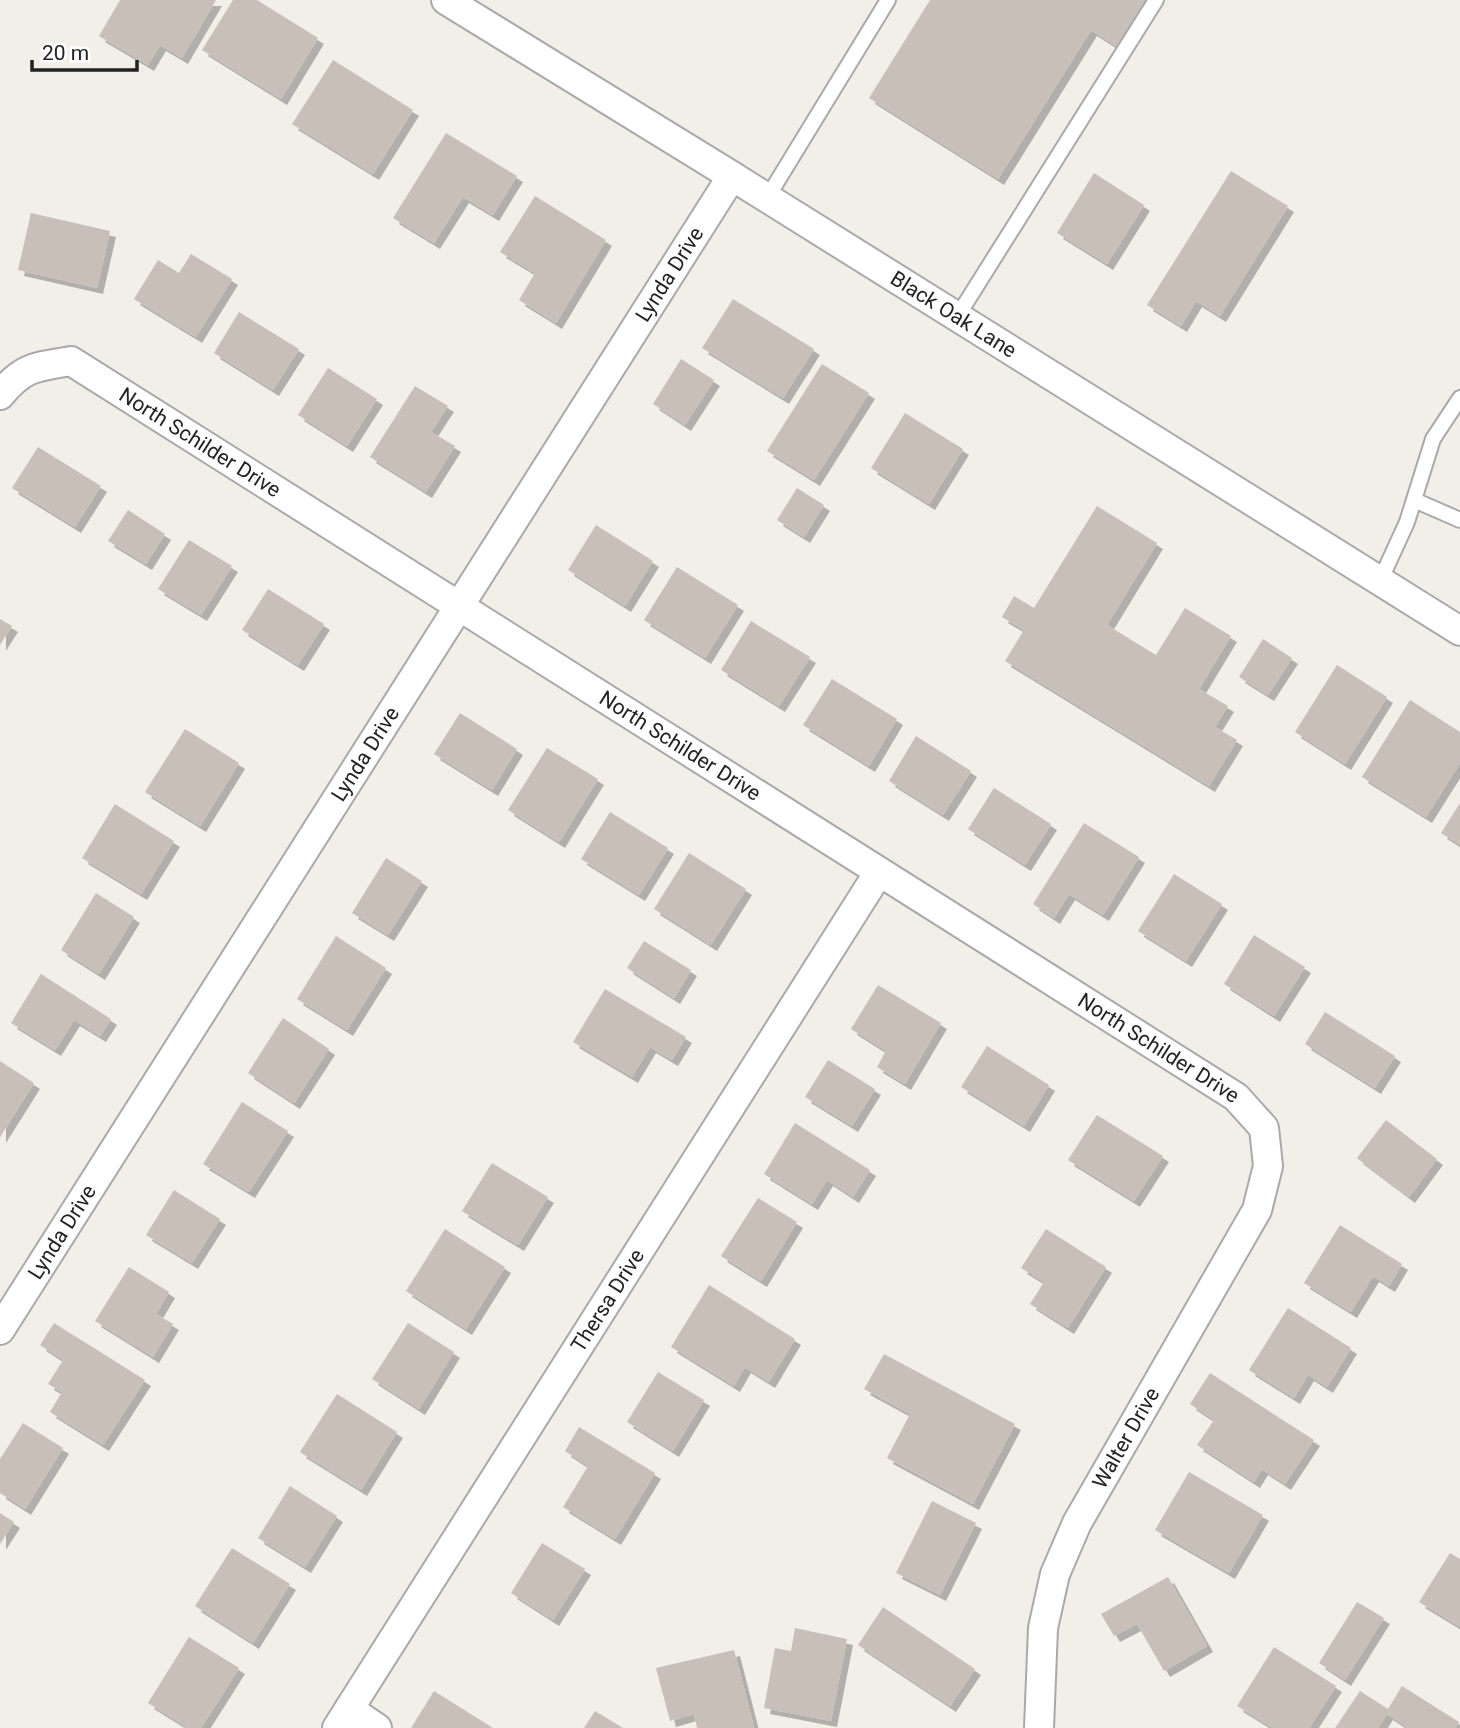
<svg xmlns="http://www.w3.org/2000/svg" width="1460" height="1728" viewBox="0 0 1460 1728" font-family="Roboto,sans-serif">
<defs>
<filter id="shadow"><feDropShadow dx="6" dy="6" stdDeviation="0" flood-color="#0004"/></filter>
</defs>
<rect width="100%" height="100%" fill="#f2efe9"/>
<g fill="#c7bfb8" filter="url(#shadow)">
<path d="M120,0H216L182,58L160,45L148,65L99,36Z"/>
<path d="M233,0H257L318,38L281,99L202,50Z"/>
<path d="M930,0H1149L1119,48L1091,30L998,179L869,98Z"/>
<path d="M333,60L413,110L373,174L292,124Z"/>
<path d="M446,133L517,176L493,215L463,197L434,243L393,218Z"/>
<path d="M1231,171L1288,206L1220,316L1196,301L1181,326L1147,305Z"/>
<path d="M1094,173L1144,205L1107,264L1057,233Z"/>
<path d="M535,196L606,240L556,323L519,300L535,273L500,252Z"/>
<path d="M31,213L110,231L97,288L18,270Z"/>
<path d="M191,254L232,279L196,337L134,299L158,260L179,273Z"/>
<path d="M733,299L814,349L783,398L702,348Z"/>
<path d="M239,312L299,349L273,390L214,353Z"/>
<path d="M681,359L714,380L685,425L653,404Z"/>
<path d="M822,364L869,393L814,480L767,451Z"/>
<path d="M328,368L377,399L347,446L298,415Z"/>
<path d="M415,386L448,406L431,432L455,446L426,492L370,457Z"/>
<path d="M905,413L963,449L929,504L871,468Z"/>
<path d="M38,447L101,486L75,527L12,488Z"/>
<path d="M797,488L824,505L804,537L777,520Z"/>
<path d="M1097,506L1157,543L1107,625L1156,655L1185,608L1231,636L1199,689L1228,706L1215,727L1237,740L1209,786L1005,661L1024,630L1002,617L1014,596L1034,608Z"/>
<path d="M128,510L165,534L146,564L108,541Z"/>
<path d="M596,525L653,561L625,606L568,570Z"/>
<path d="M189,540L232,566L201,615L158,589Z"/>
<path d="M677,567L738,605L705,658L644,620Z"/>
<path d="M268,589L324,624L298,665L242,630Z"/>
<path d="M0,619L12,626L0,645Z"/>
<path d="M751,621L810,657L779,706L721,670Z"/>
<path d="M1263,639L1292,658L1268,695L1239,677Z"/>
<path d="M1337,665L1387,697L1345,764L1295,732Z"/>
<path d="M832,679L897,719L869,766L803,725Z"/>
<path d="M1410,700L1460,732V763L1426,817L1362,777Z"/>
<path d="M460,713L517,749L492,790L434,754Z"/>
<path d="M185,729L239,763L200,826L145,792Z"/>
<path d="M916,736L971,771L943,815L889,781Z"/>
<path d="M547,748L598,779L559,842L508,810Z"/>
<path d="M994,788L1051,824L1025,865L968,829Z"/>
<path d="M1460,803V845L1441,833Z"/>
<path d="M115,804L174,841L141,894L82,858Z"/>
<path d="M610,812L668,848L639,895L581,859Z"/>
<path d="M1084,823L1139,857L1103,915L1069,894L1054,918L1033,904Z"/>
<path d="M689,853L746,889L711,945L654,909Z"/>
<path d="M386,858L422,881L388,935L352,913Z"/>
<path d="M1174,874L1222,904L1186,961L1138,931Z"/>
<path d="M96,893L134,917L99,974L61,950Z"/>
<path d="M1254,935L1305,967L1274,1016L1224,984Z"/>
<path d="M336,936L386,968L347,1030L297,999Z"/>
<path d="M644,941L691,970L674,998L627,968Z"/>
<path d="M41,974L111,1019L100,1036L74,1020L55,1050L11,1023Z"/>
<path d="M878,985L941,1023L905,1084L877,1067L886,1051L851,1029Z"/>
<path d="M605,989L686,1037L672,1060L650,1047L632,1077L573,1042Z"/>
<path d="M1325,1012L1395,1056L1375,1088L1305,1044Z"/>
<path d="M283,1018L329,1049L294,1103L248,1073Z"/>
<path d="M987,1046L1049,1085L1024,1126L961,1087Z"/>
<path d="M828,1060L875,1089L852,1126L805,1097Z"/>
<path d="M0,1061L34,1083L0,1137Z"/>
<path d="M242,1102L288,1131L249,1192L203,1164Z"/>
<path d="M1097,1115L1163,1156L1134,1201L1068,1160Z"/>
<path d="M1386,1120L1437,1159L1409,1197L1357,1158Z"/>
<path d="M795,1123L870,1170L853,1197L827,1180L812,1204L764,1174Z"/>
<path d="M492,1163L548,1197L518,1245L462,1211Z"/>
<path d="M174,1190L220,1219L192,1263L146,1235Z"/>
<path d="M758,1198L797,1222L761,1281L721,1256Z"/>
<path d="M1340,1225L1402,1264L1389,1286L1373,1276L1351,1312L1304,1283Z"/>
<path d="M445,1229L505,1267L466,1329L406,1291Z"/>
<path d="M1046,1229L1106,1267L1068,1328L1030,1304L1044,1282L1021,1268Z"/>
<path d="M129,1267L169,1292L156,1314L173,1324L153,1357L95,1321Z"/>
<path d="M709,1285L795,1339L769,1382L745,1367L734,1386L671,1347Z"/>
<path d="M1288,1308L1351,1348L1327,1387L1308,1375L1294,1398L1249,1370Z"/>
<path d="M54,1323L145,1380L103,1445L50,1412L62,1392L48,1384L63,1360L40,1345Z"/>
<path d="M408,1323L454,1352L419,1409L372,1379Z"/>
<path d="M884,1354L1015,1424L973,1504L887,1458L910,1414L864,1389Z"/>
<path d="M658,1372L704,1400L673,1451L627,1422Z"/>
<path d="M1210,1373L1314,1440L1285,1484L1262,1469L1254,1482L1197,1445L1214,1420L1190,1404Z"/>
<path d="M337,1394L397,1432L361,1490L300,1452Z"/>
<path d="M23,1423L63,1448L25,1509L0,1493V1459Z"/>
<path d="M579,1427L655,1473L615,1539L563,1507L588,1466L565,1451Z"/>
<path d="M1189,1472L1263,1515L1229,1573L1155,1530Z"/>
<path d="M290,1486L337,1516L305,1567L258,1538Z"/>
<path d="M932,1501L976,1523L940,1595L896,1573Z"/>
<path d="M0,1513L14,1522L0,1544Z"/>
<path d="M542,1543L585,1569L553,1620L511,1593Z"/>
<path d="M232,1548L290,1584L253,1643L195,1606Z"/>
<path d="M1450,1553L1460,1559V1627L1419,1602Z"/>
<path d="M1168,1577L1207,1646L1164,1671L1137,1624L1114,1636L1101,1614Z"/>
<path d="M1357,1602L1384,1618L1345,1680L1319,1663Z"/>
<path d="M883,1607L975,1669L950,1706L858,1645Z"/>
<path d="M795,1628L847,1639L831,1721L764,1708L775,1648L791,1651Z"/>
<path d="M189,1637L239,1668L201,1728H188L148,1703Z"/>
<path d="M1274,1647L1336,1686L1309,1728H1273L1237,1706Z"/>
<path d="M734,1650L754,1728H697L694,1714L670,1721L656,1668Z"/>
<path d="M1402,1686L1459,1722L1455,1728H1408L1387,1714L1378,1728H1335L1360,1691L1388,1709Z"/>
<path d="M434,1691L493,1728H411Z"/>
<path d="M595,1711L623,1728H584Z"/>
</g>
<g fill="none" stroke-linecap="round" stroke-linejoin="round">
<g stroke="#a9a9a9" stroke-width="18">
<g id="service">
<path d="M767,198L888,0"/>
<path d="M957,317L1156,0"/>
<path d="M1414,500L1460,520"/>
<path d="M1380,581L1407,522L1433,439L1460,398"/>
</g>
</g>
<g stroke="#a9a9a9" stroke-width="32">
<g id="minor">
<path id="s1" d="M446,0L732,176L1460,631"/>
<path id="s2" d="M0,395C24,366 36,367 71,361L1236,1097L1264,1128L1268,1166L1257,1210L1077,1523L1055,1574L1043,1628L1039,1728"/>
<path id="s3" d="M0,1330L732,176"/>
<path d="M349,1709L377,1728"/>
<path id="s4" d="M337,1728L879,872"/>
</g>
</g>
<use href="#service" stroke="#fff" stroke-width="14"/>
<use href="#minor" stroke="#fff" stroke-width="28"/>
</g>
<g text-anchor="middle" stroke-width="5" stroke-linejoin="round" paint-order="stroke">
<g font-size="21" fill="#222" stroke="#fff">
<text dy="7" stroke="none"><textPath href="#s3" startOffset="1250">Lynda Drive</textPath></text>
<text dy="7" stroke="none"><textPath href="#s1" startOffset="597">Black Oak Lane</textPath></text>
<text dy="7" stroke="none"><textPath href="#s2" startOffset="234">North Schilder Drive</textPath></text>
<text dy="7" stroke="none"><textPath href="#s2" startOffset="802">North Schilder Drive</textPath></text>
<text dy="7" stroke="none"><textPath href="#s3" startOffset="682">Lynda Drive</textPath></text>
<text dy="7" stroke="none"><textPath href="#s2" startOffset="1368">North Schilder Drive</textPath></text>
<text dy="7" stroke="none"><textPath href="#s3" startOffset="116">Lynda Drive</textPath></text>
<text dy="7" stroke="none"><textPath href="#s4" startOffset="506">Thersa Drive</textPath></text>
<text transform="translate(1126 1438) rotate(-60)" y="7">Walter Drive</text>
</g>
</g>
<path d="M32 60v10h105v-10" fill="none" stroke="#222222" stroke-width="3.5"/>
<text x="42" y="60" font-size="21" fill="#222222" stroke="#ffffff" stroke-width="5" paint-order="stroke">20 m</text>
</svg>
